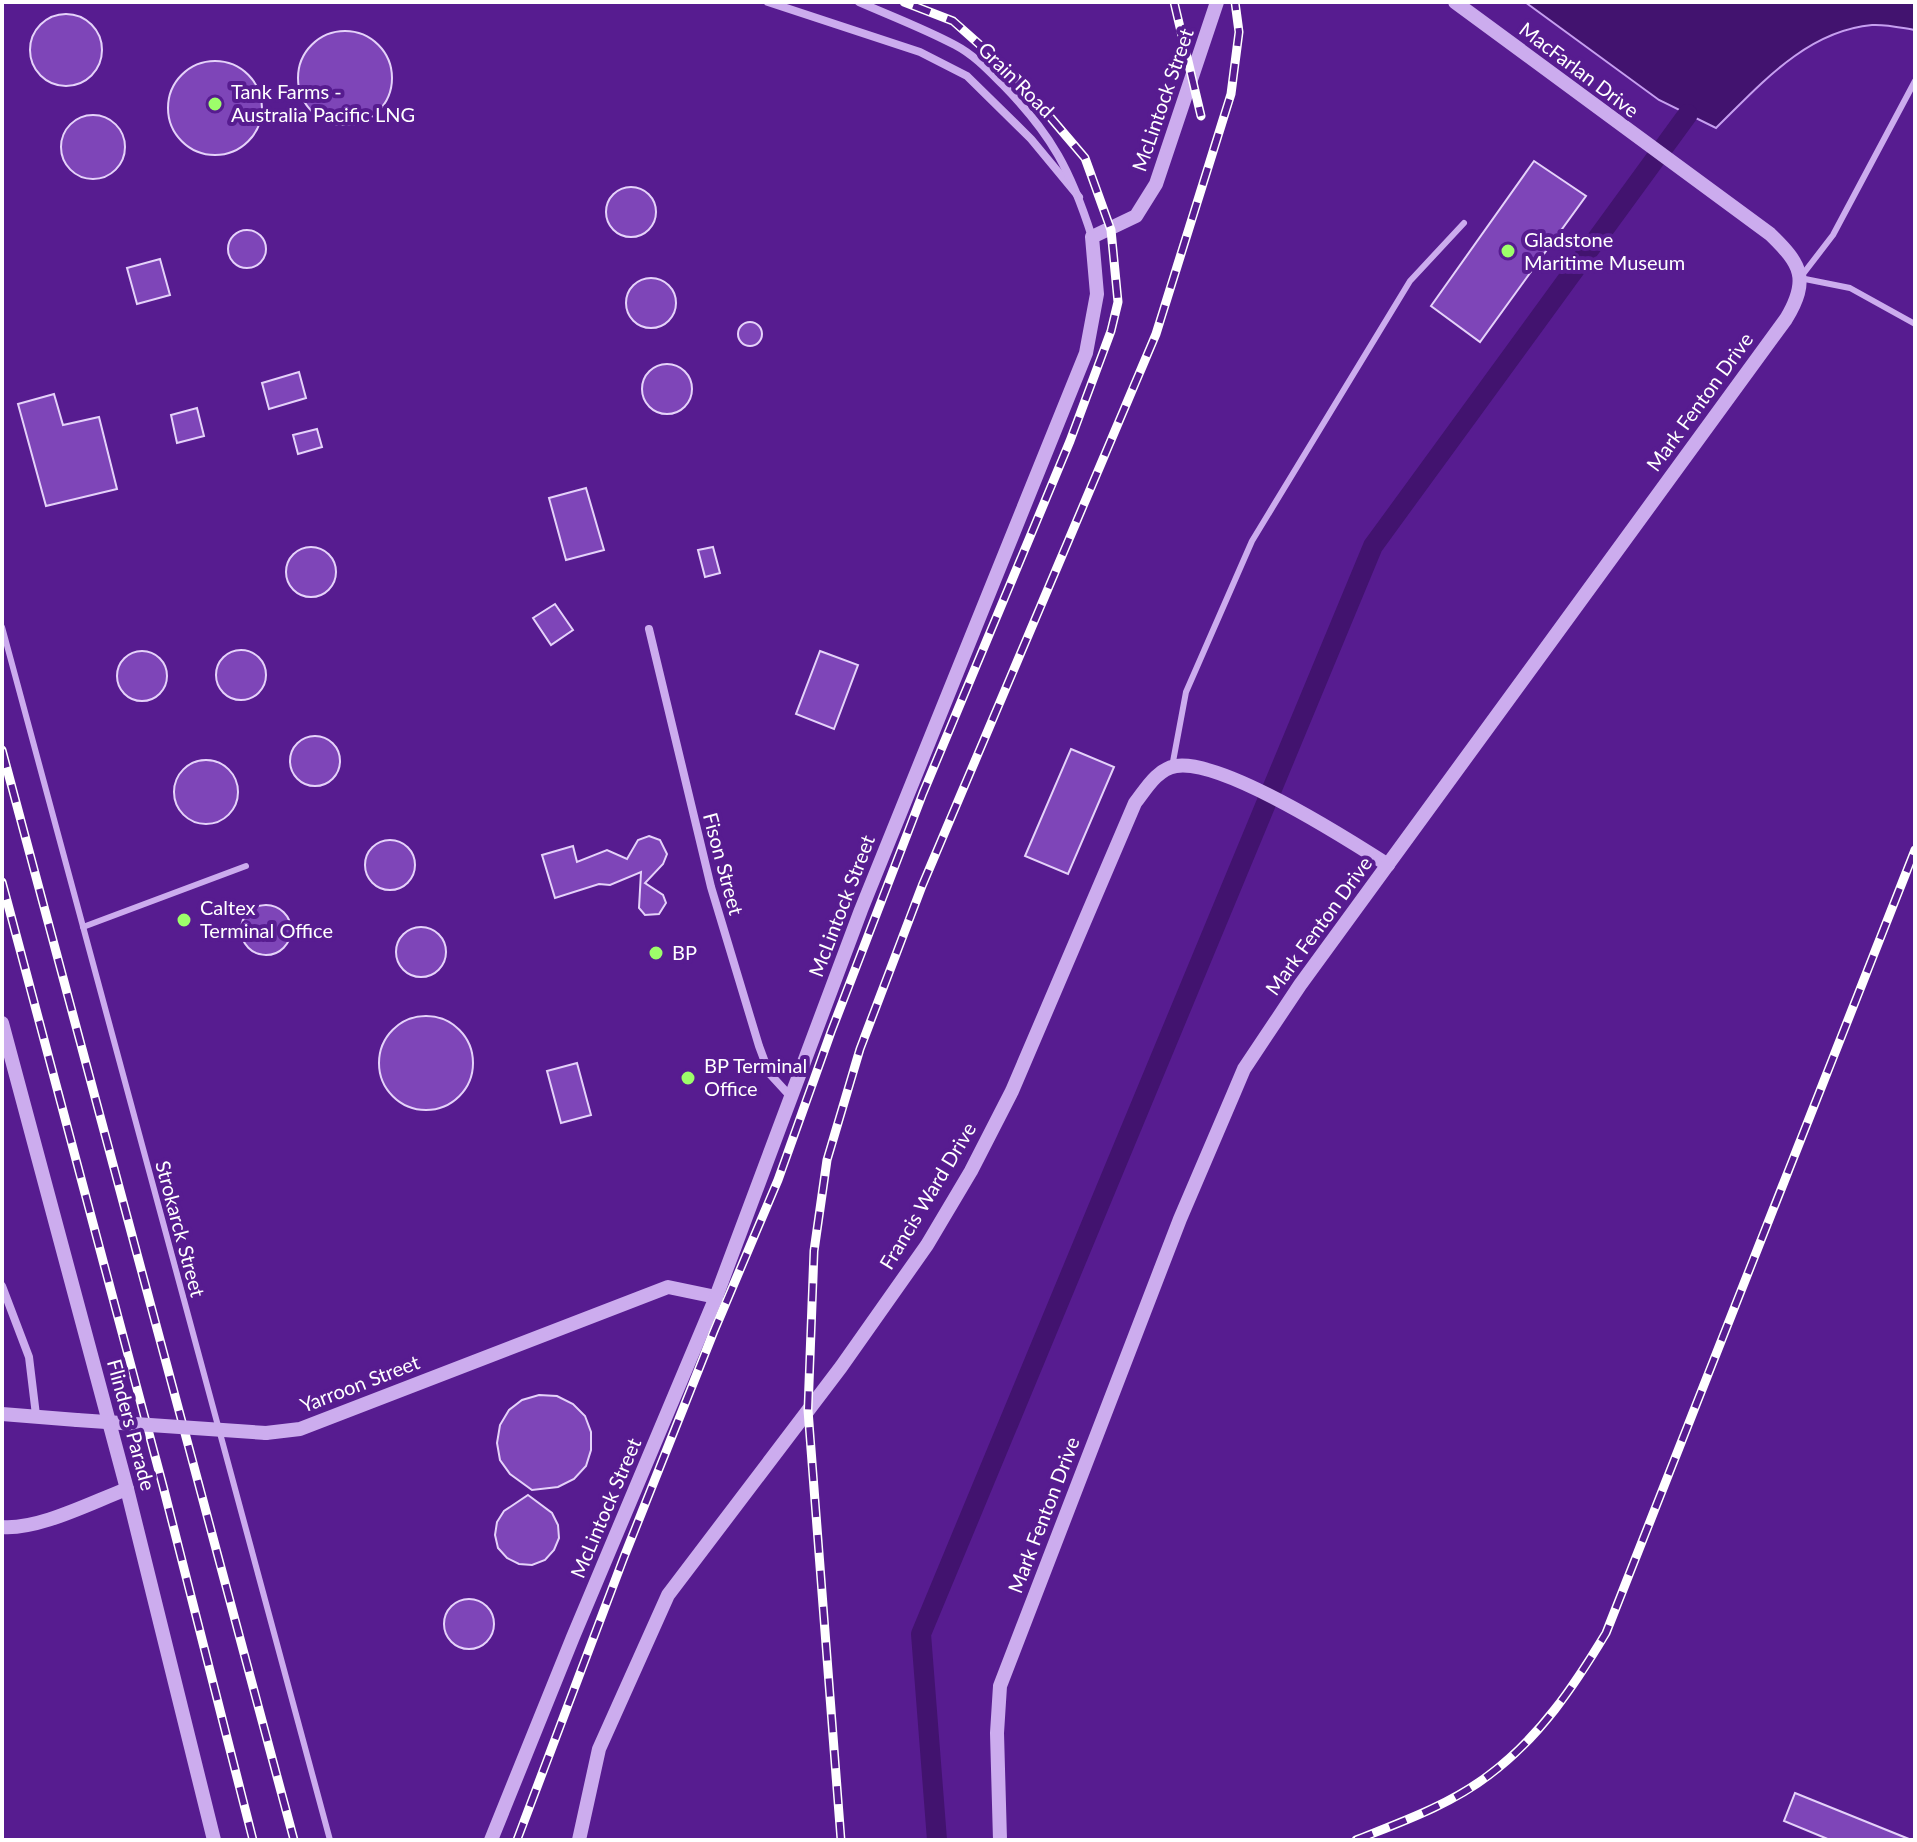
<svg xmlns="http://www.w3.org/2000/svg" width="1917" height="1842" viewBox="0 0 1917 1842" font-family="Lato,sans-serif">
<rect width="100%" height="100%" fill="#571c90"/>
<path fill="#42136f" stroke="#c69ff0" stroke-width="2" d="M1525,2H1915V30C1902,28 1886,24 1872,25C1806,31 1760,85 1716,128L1659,100Z"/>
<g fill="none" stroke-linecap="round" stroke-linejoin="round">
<path stroke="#42136f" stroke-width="20" d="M937,1840L921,1634L1373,546L1688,114"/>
</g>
<g fill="#7e45b8" stroke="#e5d2fa" stroke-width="2">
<circle cx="66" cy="50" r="36"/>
<circle cx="345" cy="78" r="47"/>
<circle cx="215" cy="108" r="47"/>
<circle cx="93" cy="147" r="32"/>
<path d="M1534,161L1586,196L1480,342L1431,306Z"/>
<circle cx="631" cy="212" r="25"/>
<circle cx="247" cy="249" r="19"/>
<path d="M160,259L170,295L137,304L127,268Z"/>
<circle cx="651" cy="303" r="25"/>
<circle cx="750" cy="334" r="12"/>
<circle cx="667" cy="389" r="25"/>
<path d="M299,372L306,398L269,409L262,383Z"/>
<path d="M54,394L63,425L99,417L117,489L46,506L18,404Z"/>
<path d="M197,408L204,436L177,443L171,415Z"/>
<path d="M317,429L322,447L298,454L293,435Z"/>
<path d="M586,488L604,550L566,560L549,498Z"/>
<path d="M713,547L720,573L705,577L698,550Z"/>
<circle cx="311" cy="572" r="25"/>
<path d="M555,604L573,630L551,645L533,618Z"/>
<circle cx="241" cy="675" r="25"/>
<path d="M820,651L858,665L834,729L796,714Z"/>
<circle cx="142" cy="676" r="25"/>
<circle cx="315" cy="761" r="25"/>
<path d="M1071,749L1114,767L1068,874L1025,856Z"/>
<circle cx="206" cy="792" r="32"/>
<path d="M649,836L660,840L667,854L663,864L645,883L663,895L666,903L659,914L645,915L639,908L641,872L610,885L599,884L555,898L542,855L573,846L577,862L607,850L627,859L638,840Z"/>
<circle cx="390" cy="865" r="25"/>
<circle cx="266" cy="930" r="25"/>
<circle cx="421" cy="952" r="25"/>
<circle cx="426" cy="1063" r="47"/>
<path d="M577,1063L591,1115L561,1123L547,1071Z"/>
<path d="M539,1395L557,1396L573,1404L585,1416L591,1432V1450L586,1466L574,1479L558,1487L532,1490L510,1474L500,1460L497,1443L500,1425L509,1410L522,1400Z"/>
<path d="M528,1495L552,1513L558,1525L559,1538L554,1550L545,1560L532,1565L519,1564L507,1558L498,1548L495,1535L497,1522L504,1511Z"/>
<circle cx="469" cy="1624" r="25"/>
<path d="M1795,1793L1909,1839V1840H1830L1784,1821Z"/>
</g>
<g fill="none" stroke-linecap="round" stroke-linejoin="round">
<g stroke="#ccacee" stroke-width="6">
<path d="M1915,81L1833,235L1800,278L1850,288L1915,324"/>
<path d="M2,627L330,1840"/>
<path d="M1172,767L1186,692L1252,541L1410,281L1464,223"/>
<path d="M83,927L246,866"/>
</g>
<g stroke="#ccacee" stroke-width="8">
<path d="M768,2L920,52L967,76L1031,139L1079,197"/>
<path d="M859,2C891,16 925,29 955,45C974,55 988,70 1003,85C1052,135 1071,171 1092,237"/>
<path d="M649,629L711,887L759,1046L769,1073L791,1097"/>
<path d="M2,1286L29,1357L36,1415"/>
</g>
<g stroke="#ccacee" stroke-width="14">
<path d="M2,1023L127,1489L214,1840"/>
<path d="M2,1414L77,1420"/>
<path d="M266,1433L300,1429L668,1287L716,1297"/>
<path d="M2,1527C39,1530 92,1502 127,1489"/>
<path d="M491,1840L573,1637L716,1297L861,910L1086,353L1097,294L1092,237L1136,216L1156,184L1217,2"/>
<path d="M579,1840L599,1749L668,1595L841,1367L927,1245L971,1171L1012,1091L1135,803C1146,789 1157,769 1176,766C1222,759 1346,838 1388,865"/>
<path d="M1000,1840L997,1733L1000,1686L1180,1219L1233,1095L1244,1069L1300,985L1786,319C1810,279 1801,264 1770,234L1455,2"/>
</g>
<g stroke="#fff" stroke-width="9">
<g id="rail">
<path d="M1174,2L1201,116"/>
<path d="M2,750L294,1840"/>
<path d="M2,882L163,1486L253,1840"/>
<path d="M517,1840L624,1557L714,1331L778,1180L831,1032L923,793L1070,441L1111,331L1118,302L1111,230L1085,158L1016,77L953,21L904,2"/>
<path d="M841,1840L808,1410L814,1251L827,1160L860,1049L922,886L1156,334L1231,94L1239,32L1235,2"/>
<path d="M1356,1840C1401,1822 1450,1805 1489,1775C1540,1737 1574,1686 1606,1633L1915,850"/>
</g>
</g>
<use href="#rail" stroke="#571c90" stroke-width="6" stroke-dasharray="18" stroke-linecap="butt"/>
<path stroke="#ccacee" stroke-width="14" d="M77,1420L266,1433"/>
</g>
<g fill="#9dfe6a" stroke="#571c90" stroke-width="3">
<circle cx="215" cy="104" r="8"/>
<circle cx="1508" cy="251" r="8"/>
<circle cx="184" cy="920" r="8"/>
<circle cx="656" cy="953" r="8"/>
<circle cx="688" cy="1078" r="8"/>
</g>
<g text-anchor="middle" stroke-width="8" stroke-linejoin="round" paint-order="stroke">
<g font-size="20" fill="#fff" stroke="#571c90">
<text transform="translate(1579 70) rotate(37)" y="7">MacFarlan Drive</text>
<text transform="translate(1016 80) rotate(45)" y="7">Grain Road</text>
<text transform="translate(1163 100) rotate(-71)" y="7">McLintock Street</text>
<text transform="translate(1700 402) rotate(-54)" y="7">Mark Fenton Drive</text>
<text transform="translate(723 864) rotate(75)" y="7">Fison Street</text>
<text transform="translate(842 906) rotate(-69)" y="7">McLintock Street</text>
<text transform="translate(1319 926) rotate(-54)" y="7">Mark Fenton Drive</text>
<text transform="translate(928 1196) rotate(-59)" y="7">Francis Ward Drive</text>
<text transform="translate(180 1229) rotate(75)" y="7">Strokarck Street</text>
<text transform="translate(360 1384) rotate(-21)" y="7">Yarroon Street</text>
<text transform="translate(131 1425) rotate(75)" y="7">Flinders Parade</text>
<text transform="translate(606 1508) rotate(-67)" y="7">McLintock Street</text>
<text transform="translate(1044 1515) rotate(-69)" y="7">Mark Fenton Drive</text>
</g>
<g font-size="20" fill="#fff" stroke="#571c90" text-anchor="start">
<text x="231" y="99">Tank Farms -<tspan x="231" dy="23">Australia Pacific LNG</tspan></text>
<text x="1524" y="247">Gladstone<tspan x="1524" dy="23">Maritime Museum</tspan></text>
<text x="200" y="915">Caltex<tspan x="200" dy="23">Terminal Office</tspan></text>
<text x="672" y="960">BP</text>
<text x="704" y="1073">BP Terminal<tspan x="704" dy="23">Office</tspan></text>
</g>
</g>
<rect width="1917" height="1842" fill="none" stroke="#ffffff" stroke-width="8"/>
</svg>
